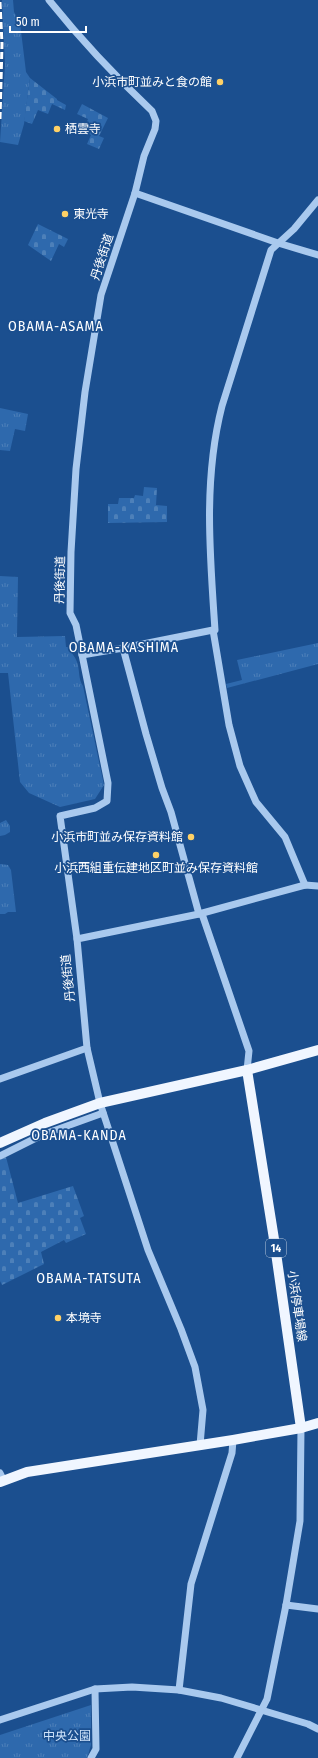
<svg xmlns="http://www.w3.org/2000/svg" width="318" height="1758" viewBox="0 0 318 1758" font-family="'Fira Sans Condensed','Noto Sans JP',sans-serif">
<defs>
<pattern id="grass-tufts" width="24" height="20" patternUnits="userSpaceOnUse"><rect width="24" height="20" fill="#2e69ad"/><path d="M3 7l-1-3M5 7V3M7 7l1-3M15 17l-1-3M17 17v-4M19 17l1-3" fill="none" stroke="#4d80b9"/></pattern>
<pattern id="cemetery-stones" width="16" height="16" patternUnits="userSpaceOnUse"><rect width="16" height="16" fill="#2e69ad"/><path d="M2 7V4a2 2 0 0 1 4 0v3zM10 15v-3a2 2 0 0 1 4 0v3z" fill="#4d80b9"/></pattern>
</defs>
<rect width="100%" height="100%" fill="#1b4f8f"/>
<g fill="url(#grass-tufts)">
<path d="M2,0H13L14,12L20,23L26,72L30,78L24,124L18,145L0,142L5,65Z"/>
<path d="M0,408L28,414L25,431L15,429L10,451L0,450Z"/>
<path d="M0,576L18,577L17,637L65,636L66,647H70C71,654 75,656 77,662C80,670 78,679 83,686L104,785L95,799L60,807L29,793L20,782L8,673H0Z"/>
<path d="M318,643V664L227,688L226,684L242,680L237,660Z"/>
<path d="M6,820L10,826V832L5,835L0,836V823Z"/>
<path d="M0,864L8,865L11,870L16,912H8L5,914H0Z"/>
<path d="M91,1705V1745L87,1758H0V1735Z"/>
</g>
<g fill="url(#cemetery-stones)">
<path d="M30,78L57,99V100L66,105L65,110L52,104L48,114L38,110L32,124L24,121Z"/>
<path d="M82,104L108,118L99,136L104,138L99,149L87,144L91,135L83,131L88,119L77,114Z"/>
<path d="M38,224L68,239L64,247L59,244L51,261L28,245Z"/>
<path d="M144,487L157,488L156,505L167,506V522L108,523V504H118L119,498H134L135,495L143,496Z"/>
<path d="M6,1157L18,1203L73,1186L84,1216L80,1218L86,1234L66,1243L64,1240L41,1252L44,1264L2,1285L0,1281V1160Z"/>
</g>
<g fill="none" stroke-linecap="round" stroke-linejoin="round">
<g stroke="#a9c9ee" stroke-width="7">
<path d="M49,0C81,40 115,76 152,111L156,121L155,129L144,156L135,193L101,295L85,392L76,469L71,552L70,613L76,625L108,783L107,801L95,808L60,816L77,939"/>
<path d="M135,193L278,243L318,255"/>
<path d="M215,630C210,555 203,480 222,406L271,250L294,229L318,200"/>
<path d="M123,648L213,630L229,725L240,766L256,802L285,837L305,885"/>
<path d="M82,655L123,648L146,734L162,788L171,812L199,914"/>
<path d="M202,914L249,1051L247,1070"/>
<path d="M87,1048L100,1103L148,1250L181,1329L195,1367L203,1410L200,1445"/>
<path d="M0,1079L87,1048L77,939L199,914L305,885L318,886"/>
<path d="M0,1156L42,1135L103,1113"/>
<path d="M0,1473L4,1481"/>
<path d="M286,1605L318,1609"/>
<path d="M179,1690L191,1584L232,1453L233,1440"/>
<path d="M0,1720L95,1689L132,1687L179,1690L221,1698L308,1724L318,1729"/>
<path d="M91,1758L96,1749L95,1689"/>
<path d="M237,1758L267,1699L286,1605L300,1521L301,1428"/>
</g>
<g stroke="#f0f6ff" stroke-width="10">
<path d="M247,1070L274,1239L301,1428"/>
<path d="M0,1143L45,1123L100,1103L247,1070L318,1050"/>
<path d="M0,1482L27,1472L233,1440L301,1428L318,1423"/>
</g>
<path stroke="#fff" stroke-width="3" stroke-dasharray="7 3" stroke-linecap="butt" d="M0,2L2,44L0,119"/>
</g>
<g fill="#ffd166" stroke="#1b4f8f" stroke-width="1.5">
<circle cx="220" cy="82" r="4"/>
<circle cx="57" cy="129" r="4"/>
<circle cx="65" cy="214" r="4"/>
<circle cx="191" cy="837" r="4"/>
<circle cx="156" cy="855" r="4"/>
<circle cx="58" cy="1318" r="4"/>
</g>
<g text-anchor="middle" stroke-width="3.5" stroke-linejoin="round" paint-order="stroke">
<rect fill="#1b4f8f" stroke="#bbcadd" stroke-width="1" x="266" y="1239" width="20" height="18" rx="3"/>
<g font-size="11" font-weight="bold" fill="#fff">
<text x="276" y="1252">14</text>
</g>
<g font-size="12" fill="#fff" stroke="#1b4f8f" text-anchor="start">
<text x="212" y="86" text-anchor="end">小浜市町並みと食の館</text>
<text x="65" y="133">栖雲寺</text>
<text x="73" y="218">東光寺</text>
<text x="183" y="841" text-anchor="end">小浜市町並み保存資料館</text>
<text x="156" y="872" text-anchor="middle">小浜西組重伝建地区町並み保存資料館</text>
<text x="66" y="1322">本境寺</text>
</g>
<g font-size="12" fill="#fff" stroke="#1b4f8f">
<text transform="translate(102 257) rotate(-72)" y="4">丹後街道</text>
<text transform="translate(60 580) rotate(-89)" y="4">丹後街道</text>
<text transform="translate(68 978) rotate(-96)" y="4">丹後街道</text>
<text transform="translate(297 1306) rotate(82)" y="4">小浜停車場線</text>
</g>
<g font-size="12" fill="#cfe3fa" stroke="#1b4f8f">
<text x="67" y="1740">中央公園</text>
</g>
<g font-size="14" letter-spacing="1" fill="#fff" stroke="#1b4f8f">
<text x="56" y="331">OBAMA-ASAMA</text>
<text x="124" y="652">OBAMA-KASHIMA</text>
<text x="79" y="1140">OBAMA-KANDA</text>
<text x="89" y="1283">OBAMA-TATSUTA</text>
</g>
</g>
<path d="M10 26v6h76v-6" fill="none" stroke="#ffffff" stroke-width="2"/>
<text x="16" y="26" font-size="12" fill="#ffffff" stroke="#1b4f8f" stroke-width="3" paint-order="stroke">50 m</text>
</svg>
